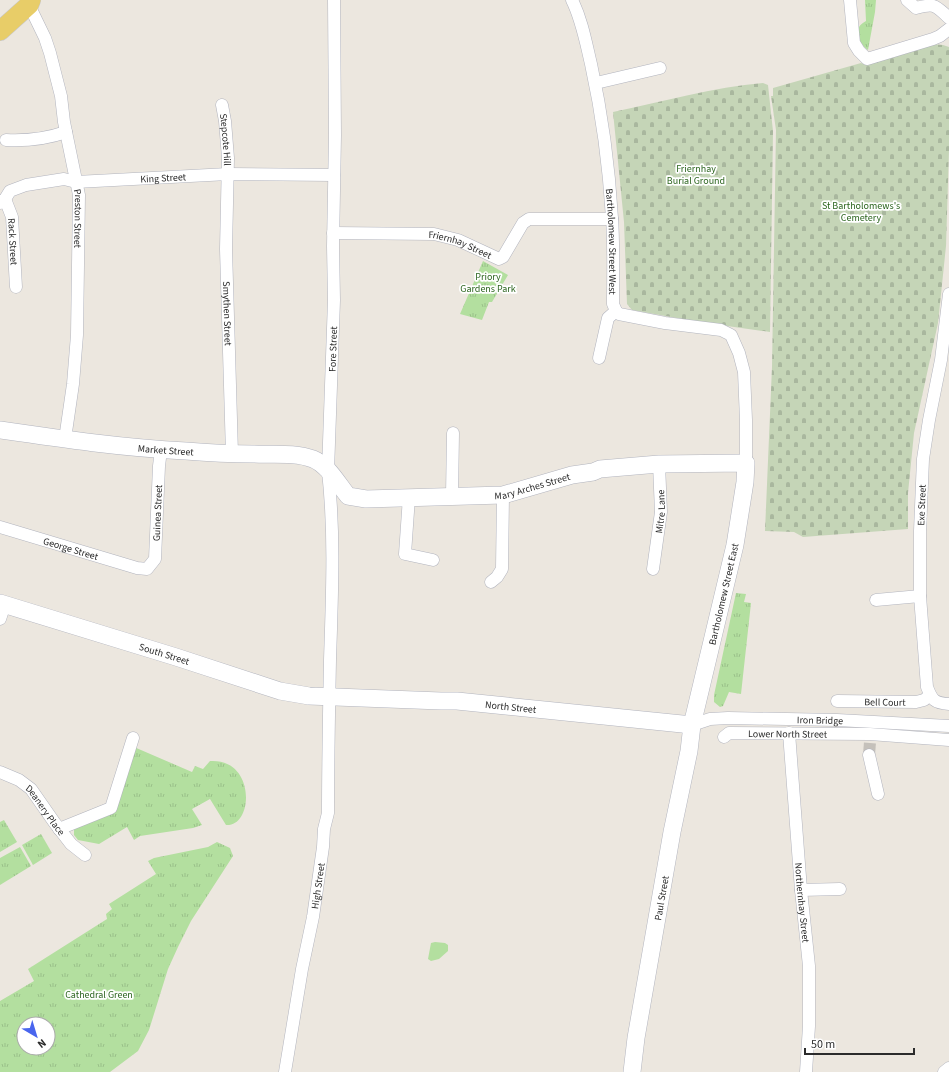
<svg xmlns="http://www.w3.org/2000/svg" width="949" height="1072" viewBox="0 0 949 1072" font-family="'Source Sans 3',sans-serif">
<defs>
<pattern id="grass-tufts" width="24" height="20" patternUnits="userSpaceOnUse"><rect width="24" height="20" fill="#b3df9f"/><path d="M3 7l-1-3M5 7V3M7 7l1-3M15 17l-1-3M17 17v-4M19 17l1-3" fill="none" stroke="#9ac089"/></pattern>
<pattern id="cemetery-stones" width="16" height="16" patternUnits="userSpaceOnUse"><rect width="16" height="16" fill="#c5d5b7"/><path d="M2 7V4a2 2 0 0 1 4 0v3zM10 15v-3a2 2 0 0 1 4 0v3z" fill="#a9b79e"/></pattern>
</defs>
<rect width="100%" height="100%" fill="#ece7df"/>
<g fill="url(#grass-tufts)" fill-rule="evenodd">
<path d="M865,0H876L875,12L868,50C857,42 852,28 866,21Z"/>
<path d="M483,261L508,275L492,302H489L482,320L460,314Z"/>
<path d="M736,593L746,594L744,602L751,603L741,694L729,692L723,706L720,707L714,702V695Z"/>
<path d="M134,747L192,772L195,766L203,769L210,761C256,758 254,827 226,825L210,799L192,809L202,825L193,828L140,836L134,840L127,827L99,844L78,840L74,835V828L115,811Z"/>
<path d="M4,820L17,842L0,852V822Z"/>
<path d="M41,834L52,853L33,865L22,845Z"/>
<path d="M217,842L230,848L233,856L191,921L178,947L168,969L149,1030L138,1051L110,1072H0V1001L34,981L28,969L107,919L106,914L112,909L109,904L156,874L148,861L154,858L208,847ZM24,1024H48V1048H24Z"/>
<path d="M20,847L31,866L0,885V858Z"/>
</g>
<g fill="url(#cemetery-stones)">
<path d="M931,44L943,45L949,47V150L946,246L938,323L914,433L908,493V529L803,537L794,532L765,531L772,367L776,130L771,96H773V88L861,63L866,65Z"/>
<path d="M763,83L768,85L773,131L770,332L699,322L632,310L627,304L624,222L613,112C662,102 714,87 763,83Z"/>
</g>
<path fill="#b3df9f" d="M435,942L445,943L448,945V951L439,959L431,961L428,959L431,943Z"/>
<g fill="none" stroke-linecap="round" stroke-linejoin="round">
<path stroke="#c5c1bb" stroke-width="12" stroke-dasharray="12 6" stroke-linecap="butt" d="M869,755L870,742"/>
<g stroke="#b2b4be" stroke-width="13">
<g id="street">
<path id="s1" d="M572,0C582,20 586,43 591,64C602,114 609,167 612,218C614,246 613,275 613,304L616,311L619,314L665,323L721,330L731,335L739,353L744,372L746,420V463"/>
<path d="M850,0L854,43L859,51L867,59L933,39L940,36L949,29"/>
<path d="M907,0L916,8C935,3 935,5 949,18"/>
<path id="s2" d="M29,5L45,38L50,53L61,96L64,122L79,195L77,335L73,384L65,439"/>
<path d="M596,83L660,68"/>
<path id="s3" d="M222,105L225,121L228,158L226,249L232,454"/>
<path d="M6,140C27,141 46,139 66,132"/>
<path id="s4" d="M5,199L12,217L16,287"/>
<path id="s5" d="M0,203L5,199L10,191L26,185L64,179L76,182L228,174L334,175"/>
<path id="s6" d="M333,233L434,234L458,240L499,259L503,257L523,223L529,219H612"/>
<path d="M949,294L941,360L929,420L923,459L920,531V596L927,687C932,700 934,703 949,704"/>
<path d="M599,358L608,318L616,311"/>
<path d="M452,496L453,433"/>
<path d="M409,497L405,554L433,560"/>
<path id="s7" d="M0,527L137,568L147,569L155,559L159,466L161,450"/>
<path id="s8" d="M653,569L661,512L659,464"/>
<path d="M491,582L497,577L502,569L503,495"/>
<path d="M876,600L920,596"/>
<path d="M0,619L5,604"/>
<path id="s9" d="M837,701L916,702L924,700L930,695"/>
<path id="s10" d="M692,725L710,719L728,718L837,720L949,726"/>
<path id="s11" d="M789,733L801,890L809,966V1026L806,1072"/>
<path id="s12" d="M724,737L729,733L870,734L949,740"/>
<path d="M869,755L878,794"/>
<path id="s13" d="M0,772L19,780L31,789L54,822L71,844L85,855"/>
<path d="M59,829L111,808L133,738"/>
<path d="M801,890L840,889"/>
<path id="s14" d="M285,1072L302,969L313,917L323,847L324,829L328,813C328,762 329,711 330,660C332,597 335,534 328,471L334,300L333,246L335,135L334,0"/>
<path d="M944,1072L949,1068"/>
</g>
</g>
<g stroke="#b2b4be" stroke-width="18">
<g id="secondary">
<path id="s15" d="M0,430C62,439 124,448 186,451C209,453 231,454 253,454C272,455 295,452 313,459C328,465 338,484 348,496L366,499L503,495L572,475L593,472L600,469L659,464L746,463L745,482L735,545L692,725L689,751L672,832L636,1038L632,1072"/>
<path id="s16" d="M0,603L176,657L280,691L309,696L441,701H457L692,725"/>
</g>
</g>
<g stroke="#c8c8c8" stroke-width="20">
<path id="primary" d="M0,31L29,5L31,0"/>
</g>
<use href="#street" stroke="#fff" stroke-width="12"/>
<use href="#secondary" stroke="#fff" stroke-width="17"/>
<use href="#primary" stroke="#e8cd68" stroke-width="19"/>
</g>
<g text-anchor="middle" stroke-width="3.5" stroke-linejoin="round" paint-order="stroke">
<g font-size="10" fill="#2b2b2b" stroke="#fff">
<text dy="4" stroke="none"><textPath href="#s3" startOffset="35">Stepcote Hill</textPath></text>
<text dy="4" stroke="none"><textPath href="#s5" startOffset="171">King Street</textPath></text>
<text dy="4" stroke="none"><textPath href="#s2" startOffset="221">Preston Street</textPath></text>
<text dy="4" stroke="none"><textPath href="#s4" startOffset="44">Rack Street</textPath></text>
<text dy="4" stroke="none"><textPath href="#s1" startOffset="246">Bartholomew Street West</textPath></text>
<text dy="4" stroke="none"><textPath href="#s6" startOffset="129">Friernhay Street</textPath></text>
<text dy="4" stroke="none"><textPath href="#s3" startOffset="209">Smythen Street</textPath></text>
<text dy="4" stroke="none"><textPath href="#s14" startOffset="727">Fore Street</textPath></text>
<text dy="4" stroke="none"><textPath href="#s15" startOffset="167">Market Street</textPath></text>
<text dy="4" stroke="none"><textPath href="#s15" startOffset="552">Mary Arches Street</textPath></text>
<text transform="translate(921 505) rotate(-88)" y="4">Exe Street</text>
<text dy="4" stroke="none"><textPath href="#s8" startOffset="58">Mitre Lane</textPath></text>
<text dy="4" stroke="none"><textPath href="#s7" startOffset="212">Guinea Street</textPath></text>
<text dy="4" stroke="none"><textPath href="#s7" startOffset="74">George Street</textPath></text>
<text transform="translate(723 594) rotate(-77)" y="4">Bartholomew Street East</text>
<text dy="4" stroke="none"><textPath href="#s16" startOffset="172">South Street</textPath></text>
<text dy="4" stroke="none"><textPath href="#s9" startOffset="48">Bell Court</textPath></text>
<text dy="4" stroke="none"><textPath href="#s16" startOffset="525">North Street</textPath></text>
<text dy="4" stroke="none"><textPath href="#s10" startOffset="129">Iron Bridge</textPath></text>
<text dy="4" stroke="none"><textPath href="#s12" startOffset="65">Lower North Street</textPath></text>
<text dy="4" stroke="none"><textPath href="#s13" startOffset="61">Deanery Place</textPath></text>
<text dy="4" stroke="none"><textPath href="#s14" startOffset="189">High Street</textPath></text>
<text transform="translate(661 898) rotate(-80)" y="4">Paul Street</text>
<text dy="4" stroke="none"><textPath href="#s11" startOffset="170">Northernhay Street</textPath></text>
</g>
<g font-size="10" fill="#2c651f" stroke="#fff">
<text x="696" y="172">Friernhay<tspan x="696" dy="12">Burial Ground</tspan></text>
<text x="861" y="209">St Bartholomews's<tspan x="861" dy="12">Cemetery</tspan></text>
<text x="488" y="280">Priory<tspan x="488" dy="12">Gardens Park</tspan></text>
<text x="99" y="998">Cathedral Green</text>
</g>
</g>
<g transform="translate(36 1036) rotate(142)"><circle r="19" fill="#ffffff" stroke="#aaaaaa"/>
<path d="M0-3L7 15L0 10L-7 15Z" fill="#4965ee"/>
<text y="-6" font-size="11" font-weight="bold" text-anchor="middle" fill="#2b2b2b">N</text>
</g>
<path d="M805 1048v6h109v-6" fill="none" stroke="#2b2b2b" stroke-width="2"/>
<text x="811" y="1048" font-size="12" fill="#2b2b2b" stroke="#ffffff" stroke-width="3" paint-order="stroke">50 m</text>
</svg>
